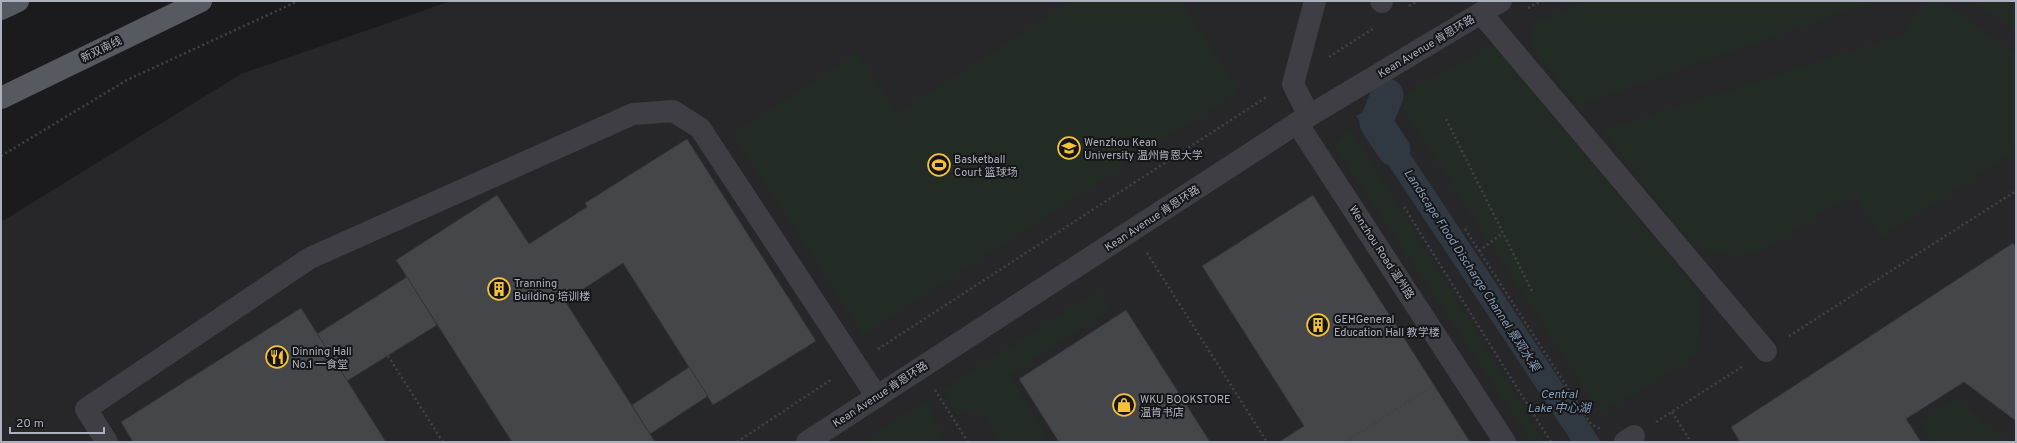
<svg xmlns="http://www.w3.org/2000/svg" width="2017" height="443" viewBox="0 0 2017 443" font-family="Overpass,'Noto Sans SC',sans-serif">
<rect width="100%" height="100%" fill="#1b1b1d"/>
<path fill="#27272a" d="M451,1H2016V442H1V222L241,74Z"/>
<g fill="#222c24">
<path d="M1071,1H1181L1239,91L863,335L732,134L857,53L897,114Z"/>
<path d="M1585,1H1875L1578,106L1532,50L1531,25Z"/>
<path d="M1933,1H1940L2016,53V151L1881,237L1853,193L1763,250L1733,257L1692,245L1602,131L1902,35L1923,4Z"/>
<path d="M1973,1H2016V31Z"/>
<path d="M1493,44L1700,294L1697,355L1620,403L1600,412L1396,99Z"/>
<path d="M1351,129L1545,442H1531L1333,145Z"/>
<path d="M1098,291L1111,310L1009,375L1045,433L1046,442H1001L979,408L957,415L941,390Z"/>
<path d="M1955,398L2009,442H1931L1918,422Z"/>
<path d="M925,400L942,437L933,442H864Z"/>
</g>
<path fill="#303942" d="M1377,104L1601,442H1572L1356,116Z"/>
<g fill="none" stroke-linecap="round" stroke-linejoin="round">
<path stroke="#303942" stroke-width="33" d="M1387,95L1376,123L1394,150"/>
</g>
<g fill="#45464a" stroke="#353539">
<path d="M687,139L816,341L713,405L623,263L565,301L655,442H512L396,260L497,195L529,244L587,207L585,203Z"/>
<path d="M1313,195L1434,385L1470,442H1279L1304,426L1202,266Z"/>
<path d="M2013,243L2016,247V421L1964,382L1906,419L1921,442H1740L1731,427Z"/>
<path d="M407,277L437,325L347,381L317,334Z"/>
<path d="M301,308L386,442H133L121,422Z"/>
<path d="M1126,310L1210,442H1059L1019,379Z"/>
<path d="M689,367L708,396L650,434L632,405Z"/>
</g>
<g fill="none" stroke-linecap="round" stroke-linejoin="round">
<g stroke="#414349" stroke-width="2.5" stroke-dasharray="2 3" stroke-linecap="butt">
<path d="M1409,6L1417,1"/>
<path d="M1528,8L1541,1"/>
<path d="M1329,57L1374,28"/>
<path d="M1446,119L1532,291"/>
<path d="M1,156L127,80L298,1"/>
<path d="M1404,207L1551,442"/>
<path d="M1465,229L1591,424L1601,429"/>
<path d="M1479,251L1503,233"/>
<path d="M1147,253L1267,442"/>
<path d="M1789,336L2016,191"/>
<path d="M878,349L1268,96"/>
<path d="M388,356L443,442"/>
<path d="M935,390L968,442"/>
<path d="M1672,412L1691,442"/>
<path d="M1656,422L1743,366"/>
<path d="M737,442L832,379"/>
<path d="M1345,442L1434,385"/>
</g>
<g stroke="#3e3e44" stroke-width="22">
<path d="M1381,1L1382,2"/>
<path d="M1481,13L1766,351"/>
<path d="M1309,116L1293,84L1315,1"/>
<path d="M1297,123L1505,442"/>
<path d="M107,442L86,409L310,258L633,114L673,111L700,128L877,397"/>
<path d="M807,442L1297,123L1501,1"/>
<path d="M1625,442L1634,436"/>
</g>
<g stroke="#575961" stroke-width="22">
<path d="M1,9L18,1"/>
<path d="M1,98L201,1"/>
</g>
</g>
<defs>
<g id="university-ring" transform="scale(1.15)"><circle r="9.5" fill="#161618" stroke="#f6c139" stroke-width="1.5"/><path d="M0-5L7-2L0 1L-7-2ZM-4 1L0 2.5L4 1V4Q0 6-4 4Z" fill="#f6c139"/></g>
<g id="stadium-ring" transform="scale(1.15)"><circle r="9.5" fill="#161618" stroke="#f6c139" stroke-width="1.5"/><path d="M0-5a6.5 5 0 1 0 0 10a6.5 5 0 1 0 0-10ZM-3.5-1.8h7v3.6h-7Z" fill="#f6c139"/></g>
<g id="building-ring" transform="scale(1.15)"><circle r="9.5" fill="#161618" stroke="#f6c139" stroke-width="1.5"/><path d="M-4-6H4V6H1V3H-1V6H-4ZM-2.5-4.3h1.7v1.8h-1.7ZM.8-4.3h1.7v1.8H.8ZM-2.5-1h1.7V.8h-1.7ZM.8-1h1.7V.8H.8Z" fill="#f6c139"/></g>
<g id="restaurant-ring" transform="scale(1.15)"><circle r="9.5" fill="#161618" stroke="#f6c139" stroke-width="1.5"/><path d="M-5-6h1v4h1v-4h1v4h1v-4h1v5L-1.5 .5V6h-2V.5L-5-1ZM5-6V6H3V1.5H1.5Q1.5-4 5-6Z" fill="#f6c139"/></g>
<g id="shop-ring" transform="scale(1.15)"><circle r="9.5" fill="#161618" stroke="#f6c139" stroke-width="1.5"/><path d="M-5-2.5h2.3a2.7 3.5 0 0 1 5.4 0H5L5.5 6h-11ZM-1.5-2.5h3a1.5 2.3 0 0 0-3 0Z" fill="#f6c139"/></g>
</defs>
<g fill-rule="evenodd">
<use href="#university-ring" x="1069" y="148"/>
<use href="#stadium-ring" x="939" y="165"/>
<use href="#building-ring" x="499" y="289"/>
<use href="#building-ring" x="1318" y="325"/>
<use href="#restaurant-ring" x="277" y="357"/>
<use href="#shop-ring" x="1124" y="405"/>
</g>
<g text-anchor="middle" stroke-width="4" stroke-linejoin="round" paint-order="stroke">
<g font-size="11" fill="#adb1bd" stroke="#161618">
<text transform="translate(1426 46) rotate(-31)" y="4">Kean Avenue 肯恩环路</text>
<text transform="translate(101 49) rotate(-26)" y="4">新双南线</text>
<text transform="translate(1152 218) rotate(-33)" y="4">Kean Avenue 肯恩环路</text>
<text transform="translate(1382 252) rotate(57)" y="4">Wenzhou Road 温州路</text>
<text transform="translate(880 394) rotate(-33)" y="4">Kean Avenue 肯恩环路</text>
</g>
<g font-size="11" fill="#adb1bd" stroke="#161618" text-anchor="start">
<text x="1084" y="146">Wenzhou Kean<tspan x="1084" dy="13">University 温州肯恩大学</tspan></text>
<text x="954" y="163">Basketball<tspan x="954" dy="13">Court 篮球场</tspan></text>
<text x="514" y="287">Tranning<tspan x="514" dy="13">Building 培训楼</tspan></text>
<text x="1334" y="323">GEH·General<tspan x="1334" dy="13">Education Hall 教学楼</tspan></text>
<text x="292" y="355">Dinning Hall<tspan x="292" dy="13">No.1 一食堂</tspan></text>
<text x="1140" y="403">WKU BOOKSTORE<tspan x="1140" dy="13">温肯书店</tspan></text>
</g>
<g font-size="12" font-style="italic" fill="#849db8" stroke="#161618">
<text transform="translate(1472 270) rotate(57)" y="4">Landscape Flood Discharge Channel 景观水渠</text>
<text x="1559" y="398">Central<tspan x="1559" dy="14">Lake 中心湖</tspan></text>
</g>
</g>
<rect width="2017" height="443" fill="none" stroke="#adb1bd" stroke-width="4"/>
<path d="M10 427v6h94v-6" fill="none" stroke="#adb1bd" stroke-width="2"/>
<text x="16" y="427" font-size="12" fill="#adb1bd" stroke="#161618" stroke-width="3" paint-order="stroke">20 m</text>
</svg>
